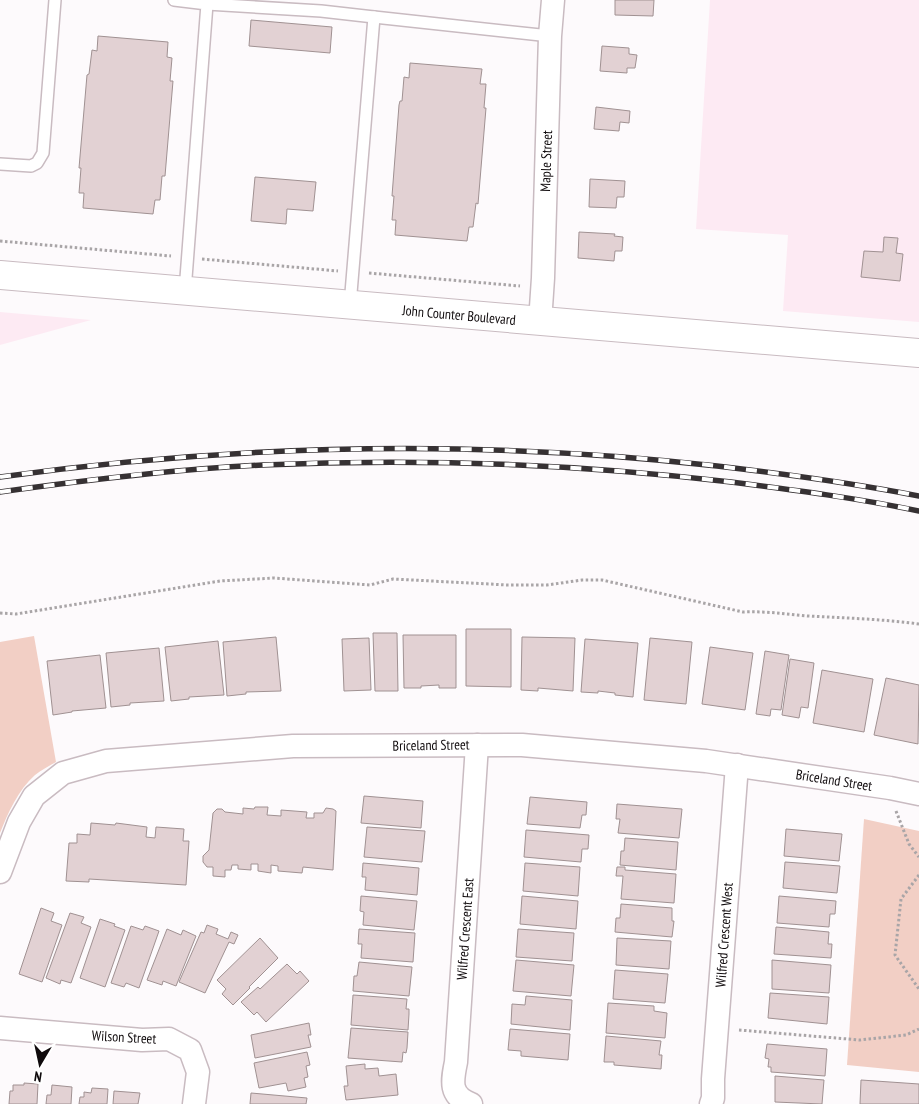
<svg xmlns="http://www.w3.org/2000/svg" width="919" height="1104" viewBox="0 0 919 1104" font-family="'PT Sans Narrow',sans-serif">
<rect width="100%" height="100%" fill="#fdfafc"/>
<g fill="#fdeaf3">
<path d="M710,0H919V322L783,311L788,235L696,229Z"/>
<path d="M0,312L91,320L0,345Z"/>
</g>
<g fill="#f2cfc5">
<path d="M34,636L56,762C49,766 41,770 35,775C18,790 8,813 0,833V642Z"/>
<path d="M864,819L919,831V1072L847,1065Z"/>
</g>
<g fill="#e2d1d3" stroke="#a09192">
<path d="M615,0H654L653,16L615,15Z"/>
<path d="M251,20L332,27L330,53L249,46Z"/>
<path d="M98,36L168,42L167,57L172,58L170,81H173L165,176H162L160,200H155L153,214L83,208L84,193H79L81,168H79L87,75L89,74L92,50L97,51Z"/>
<path d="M602,46L629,48V54L637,55L635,68H627V73L600,71Z"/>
<path d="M410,63L482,69L480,84H486L484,108H486L478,204L476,203L473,227H469L467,241L395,235L396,220H392L394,196H392L399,105L400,101H402L404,77L409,78Z"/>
<path d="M596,107L630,111L629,123L620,122L619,131L594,129Z"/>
<path d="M255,177L316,182L313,211L287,209L286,224L251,221Z"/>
<path d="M590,179L625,181L624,197H617L616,208L589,207Z"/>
<path d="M579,232L615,234L614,236L623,237L622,251H615L614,261L578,258Z"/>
<path d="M884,237L898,238L896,253L903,254L900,281L861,277L864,251L883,252Z"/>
<path d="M466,629H511V687L466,686Z"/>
<path d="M373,633H397L398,691H375Z"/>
<path d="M403,635H456V688H439V685L421,686V688H404Z"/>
<path d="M276,637L281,691L246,692V694L227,696L223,642Z"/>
<path d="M522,637L575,638L573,691L538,688V691L521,690Z"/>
<path d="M369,638L371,690L344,691L342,639Z"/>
<path d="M650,638L692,642L686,704L644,700Z"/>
<path d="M585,639L638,643L633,697L615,695V693L598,691V693L581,692Z"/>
<path d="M218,641L224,695L189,697V699L171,701L165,647Z"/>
<path d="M710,647L753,653L745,710L702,704Z"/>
<path d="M159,648L164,701L130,703V705L111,707L106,653Z"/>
<path d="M765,651L789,655L781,710L771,709L770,716L756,714Z"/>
<path d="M100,655L106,708L72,711V712L53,715L47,661Z"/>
<path d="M790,659L814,663L808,708L801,707L799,718L782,715Z"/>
<path d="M822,670L873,679L864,732L813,723Z"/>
<path d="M886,678L919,685L918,744L874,735Z"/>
<path d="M364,796L423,801L421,828L361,823Z"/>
<path d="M530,797L587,802L586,815H582L580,828L527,824Z"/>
<path d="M617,804L682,809L679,838L618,833L620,819H616Z"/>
<path d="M255,807H268L267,815L281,816V810L307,812L306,818H314V813H323L326,808L333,809L336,811L333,870L303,867L302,873L278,871V866L271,865V873L258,871V864H251V870L238,869V865H232L231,870H225V877L213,876V867H207L203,862V856L209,850L213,813L217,809H222L225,812L243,814V808L254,809Z"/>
<path d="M91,823L115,825L116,823L147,827L146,837L155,838L156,827L184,829L183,841H189L186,885L89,879V882L66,881L69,843H77V834L90,835Z"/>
<path d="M367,827L425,831L422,862L364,857Z"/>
<path d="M786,829L842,834L839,861L784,856Z"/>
<path d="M526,830L589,835L588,849H582L581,862L524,857Z"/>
<path d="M625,838L678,842L676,870L620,865L621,851H624Z"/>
<path d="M785,862L840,866L837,893L783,888Z"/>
<path d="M363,863L419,868L417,895L365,890L366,877H362Z"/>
<path d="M525,863L580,867L578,896L523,891Z"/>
<path d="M617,867H625V870L676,874L674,903L621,899L623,876H616Z"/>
<path d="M361,896L417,901L414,930L363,925L364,912L360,911Z"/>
<path d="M522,896L578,901L576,929L520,924Z"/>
<path d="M779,896L836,901L835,914H830L829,927L777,923Z"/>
<path d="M621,904L672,908V921H674L672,937L615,932L616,918H620Z"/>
<path d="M41,908L54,913L51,921L62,925L42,982L19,974Z"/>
<path d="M70,913L84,917L81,923L91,927L71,983L61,980L60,984L46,978Z"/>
<path d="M100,919L115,924L114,926L125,930L105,987L80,978Z"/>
<path d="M207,925L218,929L216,934L228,939L231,932L238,935L234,944L229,942L205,993L179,982L201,932L204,933Z"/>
<path d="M131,926L143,930L145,926L159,931L139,988L126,983L124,987L111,983Z"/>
<path d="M776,927L829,932L828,944H832L831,958L774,954Z"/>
<path d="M167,929L181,935L183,930L196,936L176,986L163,981L162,985L147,980Z"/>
<path d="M359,929L415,933L413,962L361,958L362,944H358Z"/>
<path d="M518,929L574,933L572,961L516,957Z"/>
<path d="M260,938L278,958L249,987L250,988L233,1005L222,994L226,989L217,980Z"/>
<path d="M617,938L671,941L669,969L616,965Z"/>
<path d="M516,960L574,965L571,996L513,991Z"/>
<path d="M772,960L831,965L829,993L772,989Z"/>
<path d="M359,962L412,967L409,996L353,991L354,976H357Z"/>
<path d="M287,964L297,974L300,971L309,981L266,1022L257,1012L254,1015L241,1002L258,987L260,989Z"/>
<path d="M615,970L668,974L665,1003L613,999Z"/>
<path d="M770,993L829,997L827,1024L768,1018Z"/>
<path d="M353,995L407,999L406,1009H409V1014L408,1030L351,1025Z"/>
<path d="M526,996L572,1000L570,1030L511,1024L512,1004L525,1005Z"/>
<path d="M608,1003L654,1006V1011L667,1013L665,1038L606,1033Z"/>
<path d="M309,1023L311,1035H308L311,1047L255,1058L251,1035Z"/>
<path d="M351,1028L408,1032L407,1048L406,1053L403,1052L402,1062L348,1058Z"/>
<path d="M510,1029L570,1034L568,1060L521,1056V1051L508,1050Z"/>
<path d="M606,1036L661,1041L659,1055H662L661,1069L614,1065V1062H604Z"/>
<path d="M767,1044L827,1049L825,1076L771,1072V1067H768L769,1059L765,1058Z"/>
<path d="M307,1052L310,1065L306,1066L308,1077L304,1078L306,1087L288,1091L286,1083L259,1088L254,1063Z"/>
<path d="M365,1064V1069L378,1068L379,1076L396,1074L398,1095L346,1100L344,1086H348L346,1066Z"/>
<path d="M775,1076L824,1080L822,1104L775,1102Z"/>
<path d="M861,1080L919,1084V1104H860Z"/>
<path d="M24,1083L38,1084L37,1104H9L10,1091H13V1085H24Z"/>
<path d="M52,1085L72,1087L71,1104H46L47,1095H51Z"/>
<path d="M92,1088L108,1089L107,1104H79L80,1097H84V1092L91,1093Z"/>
<path d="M114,1091L140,1093L138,1104H113Z"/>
<path d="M251,1093L307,1098L306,1104H250Z"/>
</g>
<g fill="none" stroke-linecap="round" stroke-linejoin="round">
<g stroke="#c9bbc1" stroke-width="14">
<g id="lane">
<path d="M174,0L207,4L185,291"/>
<path d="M207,4L321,11L374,17L350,305"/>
<path d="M374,17L550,36"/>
<path d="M0,164L31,166L37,163L43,153L55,0"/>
</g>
</g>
<g stroke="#c9bbc1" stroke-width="25">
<g id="street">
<path d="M540,322L543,278L550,36L553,0"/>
<path d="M0,872L19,822L34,796L63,773L106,761L293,746L522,745L706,761L890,788L919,794"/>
<path d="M0,1028L142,1040L169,1039L190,1050L198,1072L194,1104"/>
<path d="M471,1104C449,1096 452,1081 456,1062L477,745"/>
<path d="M711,1104L713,1098V1079L737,765"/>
</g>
</g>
<g stroke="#c9bbc1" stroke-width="30">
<path id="secondary" d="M0,275L919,353"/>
</g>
<g stroke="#a9a5a7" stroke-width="3" stroke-dasharray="2.5 2.5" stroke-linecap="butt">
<path d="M0,241L171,256"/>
<path d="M202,259L338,271"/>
<path d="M369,273L520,286"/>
<path d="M0,613L16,614L220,581L274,578L370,585L393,579L508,585H547L582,580H602L743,612C765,611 786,614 808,616C845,618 882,619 919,624"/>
<path d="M896,811L909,844L919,857"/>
<path d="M919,875L901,899L895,955L919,989"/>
<path d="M739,1030L860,1040L906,1035L919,1029"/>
</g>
<use href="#lane" stroke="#fff" stroke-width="11"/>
<use href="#street" stroke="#fff" stroke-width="22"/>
<use href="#secondary" stroke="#fff" stroke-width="28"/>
<g stroke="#363133" stroke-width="5.5">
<g id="rail">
<path d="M0,477C238,444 479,439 717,466C785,474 852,483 919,496"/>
<path d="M0,492C87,480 175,469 263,465C419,458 576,464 731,482C794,490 857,498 919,511"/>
</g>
</g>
<use href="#rail" stroke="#fff" stroke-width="4" stroke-dasharray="11" stroke-linecap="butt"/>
</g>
<g text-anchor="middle" stroke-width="4.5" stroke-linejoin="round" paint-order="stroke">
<g font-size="14" fill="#0f0a0c" stroke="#fff">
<text transform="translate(546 161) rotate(-88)" y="5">Maple Street</text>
<text transform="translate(459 315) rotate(5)" y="5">John Counter Boulevard</text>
<text transform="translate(431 745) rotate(-1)" y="5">Briceland Street</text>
<text transform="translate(834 780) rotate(9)" y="5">Briceland Street</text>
<text transform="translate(465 929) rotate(-86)" y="5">Wilfred Crescent East</text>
<text transform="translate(724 935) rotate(-86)" y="5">Wilfred Crescent West</text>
<text transform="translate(124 1037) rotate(3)" y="5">Wilson Street</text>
</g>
</g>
<g transform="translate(40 1064) rotate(189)" stroke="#ffffff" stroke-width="4" paint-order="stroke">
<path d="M0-4L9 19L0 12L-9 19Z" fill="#0f0a0c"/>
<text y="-8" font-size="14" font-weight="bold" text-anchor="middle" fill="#0f0a0c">N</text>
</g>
</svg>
